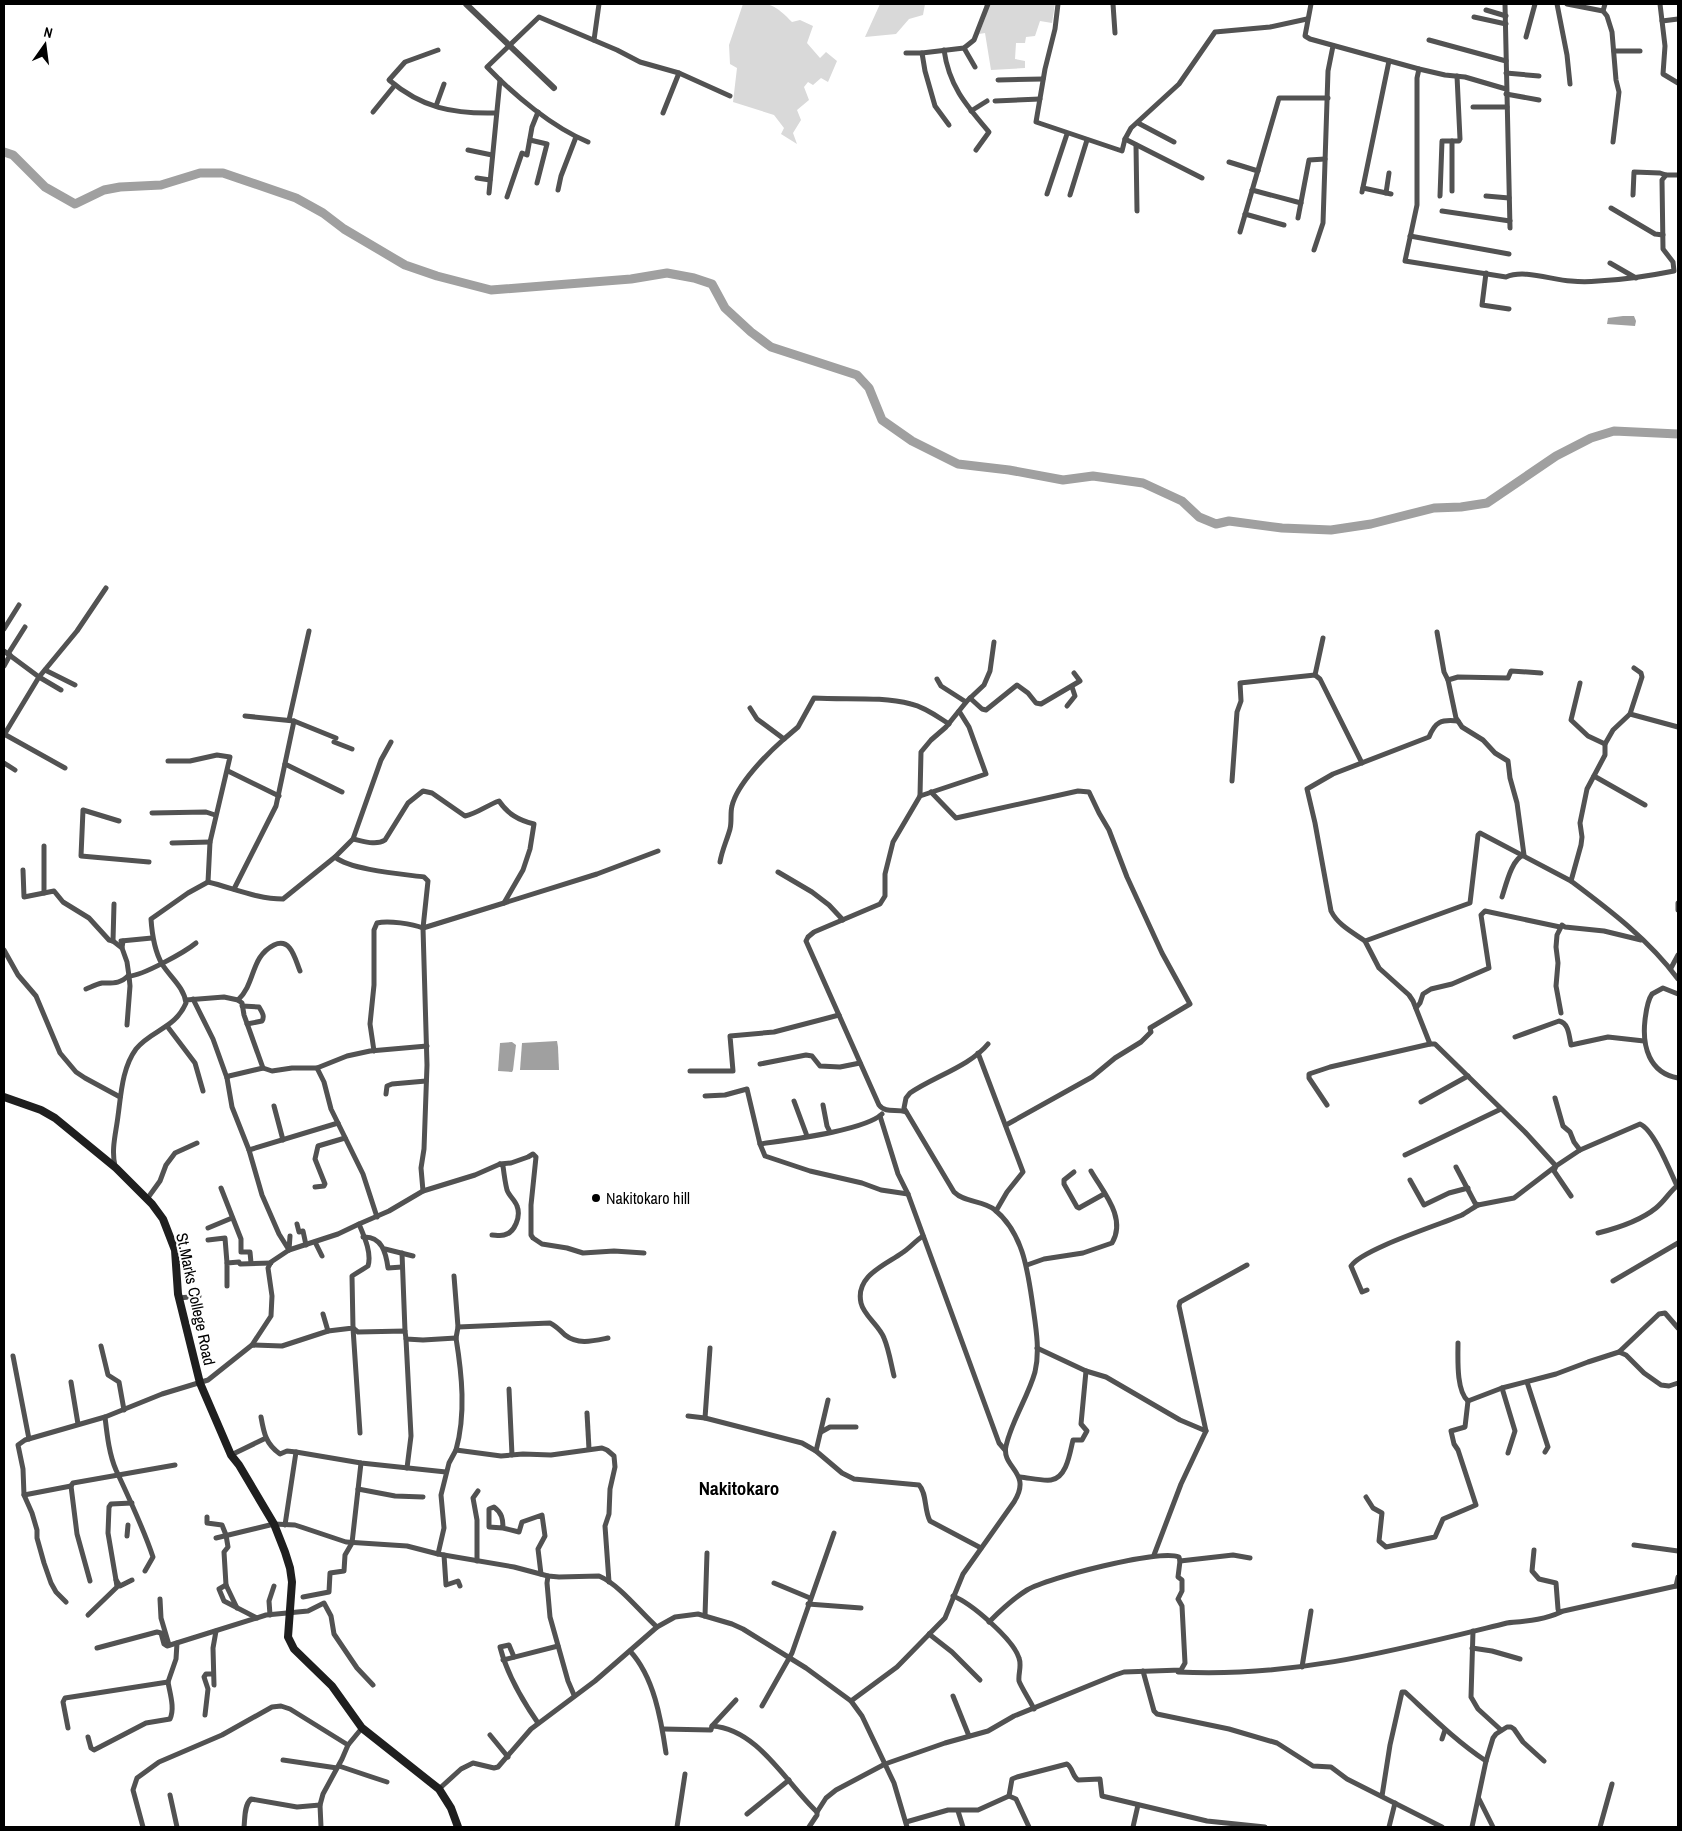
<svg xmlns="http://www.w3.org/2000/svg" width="1682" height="1831" viewBox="0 0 1682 1831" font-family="'Archivo Narrow',sans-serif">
<rect width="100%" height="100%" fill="#fff"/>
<g fill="#d9d9d9">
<path d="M743,4C771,4 772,2 792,22L800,20L813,26L807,43L820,58L826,52L837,61L828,82L821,78L813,85L808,82L804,87L809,100L797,110L801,120L793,133L797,144L781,134L784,128L774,115L733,102L737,68L730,64L729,45Z"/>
<path d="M880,4H925L923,15L909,19L896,34L865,37Z"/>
<path d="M984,4H1055L1052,23L1040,21L1035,36L1026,37L1025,43H1016L1015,59L1025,61V68L991,70L985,33L979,34L986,16Z"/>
</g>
<g fill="#a0a0a0">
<path d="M1623,316H1634L1636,321L1635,326L1607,324L1608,318Z"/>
<path d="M557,1041L558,1047L559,1070H520L522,1043Z"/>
<path d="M512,1042L516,1045L513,1070L512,1072L498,1071L500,1043Z"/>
</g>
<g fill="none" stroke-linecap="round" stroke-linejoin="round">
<path stroke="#a0a0a0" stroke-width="9" d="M4,152L13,155L45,187L75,204L104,190L120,187L161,185L200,173H223L296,198L323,213L344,229L405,265L437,276L491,290L631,279L667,273L694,278L712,284L725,308L751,332L771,347L857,375L869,388L882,420L912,441L958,464L1009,470L1063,480L1093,476L1143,483L1182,501L1199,517L1216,524L1229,521L1282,528L1331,530L1371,524L1434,508L1461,507L1487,503L1556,456L1591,438L1614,431L1678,434"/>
<g stroke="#525252" stroke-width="5">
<path d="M1058,4L1055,29L1045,69L1036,122L1122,151L1125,139L1131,128L1179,84L1215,32L1270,27L1307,19"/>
<path d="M1113,4L1115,33"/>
<path d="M1311,4L1305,36L1310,39L1419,69L1445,75L1465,77L1506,89"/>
<path d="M1505,4L1510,228"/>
<path d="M1557,4L1567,55L1570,84"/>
<path d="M1567,4L1603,11L1607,16L1612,32L1616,80L1619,92L1613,142"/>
<path d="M1660,4L1665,46L1663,74L1678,83"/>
<path d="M1486,10L1506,16"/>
<path d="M1603,11L1605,4"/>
<path d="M1474,17L1506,24"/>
<path d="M1662,21L1678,19"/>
<path d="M1526,37L1535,4"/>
<path d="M594,40L599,4"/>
<path d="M1429,40L1506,61"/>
<path d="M964,48L975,67"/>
<path d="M438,50L405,62L389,80C422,108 453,114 495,113"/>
<path d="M944,50C949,86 966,105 989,132L976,150"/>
<path d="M1614,51H1640"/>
<path d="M906,53H922L964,48L974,40L988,4"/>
<path d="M922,53L925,71L935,106L949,125"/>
<path d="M1419,69L1417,78V205L1405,261L1506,277C1524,269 1552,280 1571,281C1580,282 1589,282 1598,281C1624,280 1649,276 1674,271L1673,262L1663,249L1662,180L1666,175H1678"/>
<path d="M1506,73L1539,76"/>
<path d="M998,80L1043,79"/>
<path d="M1506,94L1539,100"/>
<path d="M995,101L1040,99"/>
<path d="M436,106L444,84"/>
<path d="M1473,107H1507"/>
<path d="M971,111L987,101"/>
<path d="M373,112L395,85"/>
<path d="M663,113L679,73"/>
<path d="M1138,123L1174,142"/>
<path d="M1125,139L1202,178"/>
<path d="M530,140L547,144L537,183"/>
<path d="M588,142C552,127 514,95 487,67L539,17L617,50L640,62L679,73L730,96"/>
<path d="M1136,145L1137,211"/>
<path d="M468,150L492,155"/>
<path d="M1229,162L1258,171"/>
<path d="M477,178L490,180"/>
<path d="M1363,188L1391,194"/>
<path d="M558,190L561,176L576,137"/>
<path d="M1252,190L1301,203"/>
<path d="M1452,191V141"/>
<path d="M1362,192L1389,61"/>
<path d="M489,193L500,80"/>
<path d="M1386,193L1389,173"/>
<path d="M1047,194L1067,134"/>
<path d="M1070,195L1087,140"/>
<path d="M1633,195L1634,172L1660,173L1666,175"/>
<path d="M1440,196L1442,141H1459L1460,139L1457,76"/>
<path d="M1486,196L1509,198"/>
<path d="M507,197L522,153L527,155L532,127L538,112"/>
<path d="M1611,208L1655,234L1663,235"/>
<path d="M1442,211L1510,221"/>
<path d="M1245,214L1284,225"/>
<path d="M1298,218L1309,160L1325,159"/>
<path d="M1240,232L1279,98H1328"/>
<path d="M1410,236L1509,254"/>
<path d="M1314,250L1323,223L1328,71L1333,46"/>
<path d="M1610,263L1636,278"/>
<path d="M1486,273L1482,305L1509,309"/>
<path d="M4,629L19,605"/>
<path d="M1437,632L1444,672L1448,680L1456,718L1462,727L1483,740L1495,753L1508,761L1510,778L1517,803L1524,855C1512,858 1506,885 1502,897"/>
<path d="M4,651L39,677L61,690"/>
<path d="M8,654L25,627"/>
<path d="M4,666L10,655"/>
<path d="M1634,668L1641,673L1642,677L1630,714L1613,730L1605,744V755L1587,789L1580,823L1582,837L1581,845L1571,881C1611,911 1649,940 1678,979"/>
<path d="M45,670L75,685"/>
<path d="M1315,675L1323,638"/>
<path d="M937,679L941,686L966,702"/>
<path d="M1448,680L1458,677L1508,678L1511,671L1541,673"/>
<path d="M1580,683L1571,720L1588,736L1605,744"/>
<path d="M970,698L982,709L986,710L1017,685L1028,693L1036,703L1041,704L1080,681L1074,673"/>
<path d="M1067,706L1075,696L1072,687"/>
<path d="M1630,714L1678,727"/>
<path d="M245,716L294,721L336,738"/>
<path d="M289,720L309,631"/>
<path d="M4,734L65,768"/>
<path d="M4,735L39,677L77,631L106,588"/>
<path d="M784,739L798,727L814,698C846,700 880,696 911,704C925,707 938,717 949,724"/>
<path d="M334,742L352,749"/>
<path d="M168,761H190L217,755L230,757L210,842L208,882"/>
<path d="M4,763L15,770"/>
<path d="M285,764L342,792"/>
<path d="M228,771L279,796"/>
<path d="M1594,776L1645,805"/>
<path d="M1232,781L1237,712L1241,701L1240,683L1315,675L1320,679L1362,763"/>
<path d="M931,792L956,818L1078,791L1089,792L1099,813L1109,830L1127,877L1162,953L1190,1004L1150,1028L1151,1032L1141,1042L1115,1058L1092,1077L1006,1125"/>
<path d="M920,796L986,774L969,727L959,711"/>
<path d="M152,813L206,812L215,815"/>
<path d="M119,821L83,810L81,856L149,862"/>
<path d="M353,839C363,841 376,846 385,840L408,803L423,791L432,793L465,816C478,813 487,805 499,801C508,814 518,820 534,824L530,849L523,870L504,903L597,874L658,851"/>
<path d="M172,843L210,842"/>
<path d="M335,857L353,839L381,760L391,742"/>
<path d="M720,862C722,850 727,840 730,829C732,821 730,813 732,806C737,784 767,754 784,739L757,719L750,708"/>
<path d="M23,870L24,897L54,891L63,902L89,918L109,940L113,941L122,948L123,941"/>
<path d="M778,872L812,892L829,905L843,920"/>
<path d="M234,889L276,806L294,721"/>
<path d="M44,893V846"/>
<path d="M1678,903V910"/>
<path d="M113,941L114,904"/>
<path d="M121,941L152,938"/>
<path d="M1365,941C1352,932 1338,925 1331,911L1315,823L1307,789L1333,774L1429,737C1435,722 1441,719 1458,721"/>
<path d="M122,948L127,962L129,976C142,976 185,952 196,943"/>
<path d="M4,950L18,975L36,996L60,1053L76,1072L85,1078L120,1097"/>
<path d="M1671,968L1678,955"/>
<path d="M86,989C91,987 97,984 102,983C114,983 120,984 129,975"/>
<path d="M1678,994L1663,988L1652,994C1647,1001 1646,1012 1645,1020C1642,1046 1649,1073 1678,1078"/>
<path d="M193,999L213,1039L227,1078"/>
<path d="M186,1000L224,997L238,1000L242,1003L244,1015L263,1068"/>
<path d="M238,1000C256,983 250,957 274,945C291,937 295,959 300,971"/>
<path d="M242,1006L259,1007C262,1012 265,1016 262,1021L247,1024"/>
<path d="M1416,1008L1420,1003L1423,994L1431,989L1452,984L1489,968L1481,915L1485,911L1560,927"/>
<path d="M1561,1013L1556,986L1558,963L1556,947L1557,935L1562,925L1565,927L1604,931L1641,940"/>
<path d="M127,1025L130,986L129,976"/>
<path d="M167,1026L195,1063L203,1091"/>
<path d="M1515,1037L1559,1021C1569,1023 1569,1036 1571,1045L1608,1037L1644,1041"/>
<path d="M1430,1044L1413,1001L1409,995L1379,968L1365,941L1470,903L1478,835L1480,833L1571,881"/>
<path d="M374,1051L370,1024L374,985V930L377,923C388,920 413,924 423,928L504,903"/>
<path d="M978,1053L1023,1172L1007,1192L996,1211"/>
<path d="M760,1064L806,1055L812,1056L820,1066L840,1067L860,1063"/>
<path d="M317,1068L324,1082L331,1109L363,1174L377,1217"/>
<path d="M690,1071H733L730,1036L774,1032L839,1015"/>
<path d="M386,1094L387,1086L392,1084L426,1081"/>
<path d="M705,1096L725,1095L747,1089L760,1144L765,1156L810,1171L862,1183L881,1190L908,1194"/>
<path d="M1555,1098L1563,1126L1570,1132L1574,1142L1580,1150"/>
<path d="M794,1101L807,1136"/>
<path d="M1421,1102L1468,1076"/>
<path d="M823,1105L827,1126L830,1132"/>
<path d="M1327,1105L1309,1078V1074L1330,1067L1430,1044H1435L1525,1132L1556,1166L1554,1171L1571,1196"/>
<path d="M274,1106L283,1140"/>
<path d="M906,1112C897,1108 886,1114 879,1105L806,941L808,937L814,932L880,904L885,896V874L893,842L920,796L921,752L931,740L946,727L967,701L984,685L990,671L994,642"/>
<path d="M880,1116L898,1174L908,1194L999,1443L1005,1450"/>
<path d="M760,1144C786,1140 864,1131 882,1114"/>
<path d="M249,1150L338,1123"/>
<path d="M1405,1155L1501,1109"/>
<path d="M115,1166C111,1149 116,1133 118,1116C121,1095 122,1068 136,1049C151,1030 175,1029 186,1003C184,987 170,977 162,964C154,950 152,934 151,919L188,893L208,882C233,888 257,899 283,899L335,857C351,870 401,874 424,877L428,881L423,928L427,1065L424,1149L421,1168L423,1191"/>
<path d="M1456,1167L1475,1203L1478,1205L1514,1198L1556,1166L1580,1150L1640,1124C1654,1130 1670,1171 1677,1186"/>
<path d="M1074,1172L1064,1180V1184L1077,1207L1079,1208L1104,1194"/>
<path d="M1410,1180L1424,1205L1449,1193L1468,1188"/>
<path d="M315,1187L324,1186L325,1184L315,1159L318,1146L345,1138"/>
<path d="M221,1188L241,1239V1252H250L251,1263"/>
<path d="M147,1199L160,1181L166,1165L175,1153L197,1143"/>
<path d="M297,1224L299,1232L303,1231L306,1245"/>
<path d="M208,1228L232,1218"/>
<path d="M1598,1233C1618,1228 1640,1221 1656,1208C1665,1201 1670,1191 1678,1185"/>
<path d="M492,1235C495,1235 500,1236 504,1235C515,1233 521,1216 517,1206C515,1200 509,1196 507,1190C505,1182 504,1174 503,1166L500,1164"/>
<path d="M363,1237C382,1236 386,1253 388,1268L402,1267"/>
<path d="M208,1240L225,1238L227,1263"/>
<path d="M315,1242L322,1256"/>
<path d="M385,1249L413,1256"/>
<path d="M289,1250L279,1234L262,1195L249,1150L232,1107L227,1078L229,1076L263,1068L272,1071L292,1068H317L347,1056L370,1051L427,1046"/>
<path d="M289,1250L290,1236"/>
<path d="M402,1253L405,1331"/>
<path d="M1027,1265L1044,1259L1083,1253L1112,1243C1127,1218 1103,1192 1091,1171"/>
<path d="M454,1276L458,1327L456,1338"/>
<path d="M1613,1281L1678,1243"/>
<path d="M227,1286V1263L239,1262L240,1264L271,1263"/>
<path d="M1367,1290L1362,1292L1351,1266C1362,1249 1439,1225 1462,1215C1467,1212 1473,1208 1478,1205"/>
<path d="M179,1298L199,1296"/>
<path d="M323,1314L328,1331"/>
<path d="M458,1327L550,1323C556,1326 560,1330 565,1335C578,1345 593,1341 608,1338"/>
<path d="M353,1328L358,1332L405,1331L406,1339L423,1340L456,1338C462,1375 466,1414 456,1450"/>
<path d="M353,1328L360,1433"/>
<path d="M406,1339L411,1436L407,1468"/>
<path d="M1458,1343C1458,1358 1456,1391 1468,1401L1502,1388L1556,1374L1588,1362L1619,1352L1626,1355L1644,1373L1661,1385L1669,1386L1678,1383"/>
<path d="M252,1345L271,1316L272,1296L268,1268L271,1262L289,1250L338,1234L359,1224"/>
<path d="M101,1346L108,1375L119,1382L124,1410"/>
<path d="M1037,1348L1086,1371L1106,1377L1180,1420L1206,1431"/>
<path d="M1619,1352L1659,1314L1665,1313L1678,1328"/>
<path d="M13,1356L29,1439"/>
<path d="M894,1376C891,1364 889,1350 884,1338C879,1325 864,1316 861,1303C855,1276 885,1265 902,1253C910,1248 915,1241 923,1236"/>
<path d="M71,1382L78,1424"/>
<path d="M1527,1382L1548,1447L1545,1452"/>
<path d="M1502,1388L1515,1431L1508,1453"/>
<path d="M509,1389L512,1455"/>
<path d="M587,1413L589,1449"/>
<path d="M688,1416L705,1418L802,1443L816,1451L842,1473L854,1479L919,1485C927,1493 924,1510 930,1521L981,1548"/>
<path d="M105,1417C107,1434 109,1454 116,1470C129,1498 143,1527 153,1557L145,1571"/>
<path d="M261,1417C264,1434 266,1444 280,1454L287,1451L296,1452"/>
<path d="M705,1418L710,1348"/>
<path d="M821,1432L830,1427H856"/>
<path d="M816,1451L828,1400"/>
<path d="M231,1455L266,1438"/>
<path d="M1020,1477C1030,1478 1042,1481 1051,1480C1067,1478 1070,1452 1073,1440H1082L1087,1431L1081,1424L1086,1371"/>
<path d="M358,1489L395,1496L423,1497"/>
<path d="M24,1495L71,1486"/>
<path d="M1366,1497L1373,1508L1382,1513L1379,1541L1386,1547L1435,1537L1443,1519L1476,1505L1458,1450L1454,1444L1451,1431L1465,1427L1468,1401"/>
<path d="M207,1517V1523L222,1525L226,1535L228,1547L224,1552L226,1585L237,1608"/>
<path d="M285,1525L296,1452L361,1463L446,1472"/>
<path d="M503,1528L489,1527V1509L494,1507C502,1513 503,1519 503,1528L519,1532L522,1522L542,1515L545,1536L538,1549L541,1574"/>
<path d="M127,1536L128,1525"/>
<path d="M216,1538L274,1524L295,1525L346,1542L407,1546L438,1554L514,1567L548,1576L559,1577L599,1576C620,1585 640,1612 657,1627"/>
<path d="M1634,1545L1678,1551"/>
<path d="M1534,1550L1532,1571L1539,1579L1556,1583L1558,1609L1559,1612L1676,1586"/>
<path d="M438,1554L444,1528L441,1495L449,1463L456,1450L501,1456L523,1454L551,1455L602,1448L607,1450L614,1456L615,1467L610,1489L609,1514L605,1526L609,1582"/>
<path d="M444,1555L446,1585L458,1581L460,1586"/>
<path d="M1154,1555L1181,1484L1206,1431L1179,1306L1180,1302L1247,1265"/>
<path d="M477,1561V1520L473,1498L478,1491"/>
<path d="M1180,1561L1233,1555L1250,1558"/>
<path d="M548,1576L547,1583L550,1617L568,1681L574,1695"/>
<path d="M1678,1577L1676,1586L1678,1585"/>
<path d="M116,1580L108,1533L109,1507L111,1504L132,1503"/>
<path d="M90,1581L77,1534L71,1486L73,1483L175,1465"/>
<path d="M774,1583L810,1598"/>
<path d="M226,1585L219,1589L224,1601L257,1618"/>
<path d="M953,1596C971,1603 1013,1639 1019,1658C1022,1666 1018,1674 1019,1681C1021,1687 1031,1702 1034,1709"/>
<path d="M303,1597L329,1592L330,1573L344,1571L345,1555L352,1543L361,1463"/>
<path d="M160,1599L161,1618L169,1645"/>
<path d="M66,1602L56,1592L51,1583L44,1563L37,1538V1530L32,1513L24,1495L23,1469L18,1445L25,1440L105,1417L162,1394L208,1380L252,1345L282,1346L328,1331L353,1328L352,1276L368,1266C372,1253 364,1236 359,1224L389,1211L423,1191L475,1175L500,1164L511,1163L528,1157L533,1154L536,1157L531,1205V1235L533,1238L542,1244L567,1248L583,1253L614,1251L644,1253"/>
<path d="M808,1604L861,1608"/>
<path d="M88,1615L117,1587L116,1580L120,1586L132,1580"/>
<path d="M270,1615L269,1601L274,1586"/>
<path d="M705,1616L707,1553"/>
<path d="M1473,1631L1471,1697L1478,1709L1501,1730"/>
<path d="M929,1634L952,1652L980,1680"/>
<path d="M97,1648L157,1632L161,1633L164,1644L167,1646L266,1615L308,1611L324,1603L331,1616L334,1634L357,1668L373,1685"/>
<path d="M1472,1648L1492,1651L1520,1659"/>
<path d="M630,1651C654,1677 661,1719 666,1753"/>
<path d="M514,1657L509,1645L500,1647C507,1674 522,1700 538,1723"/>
<path d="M503,1660L558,1646"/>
<path d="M1302,1667L1311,1611"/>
<path d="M1143,1671L1154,1711L1157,1714L1229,1729L1277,1743L1313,1766L1331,1767L1347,1779L1442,1827"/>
<path d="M1178,1672C1293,1678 1397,1650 1507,1623C1526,1621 1544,1620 1561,1612"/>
<path d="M214,1685L213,1648L216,1631"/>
<path d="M953,1696L969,1736"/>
<path d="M851,1701L897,1667L945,1618L963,1574L1014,1502C1033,1472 1001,1468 1006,1446C1012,1420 1028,1397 1035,1372C1040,1351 1036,1328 1033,1307C1028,1273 1024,1234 995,1210C983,1200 965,1203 954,1192L904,1108L906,1098L910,1093C933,1077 970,1066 988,1044"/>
<path d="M762,1706L792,1653L834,1533"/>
<path d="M205,1715L208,1689L204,1677L206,1674H213"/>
<path d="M712,1726C758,1729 786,1783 817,1812"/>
<path d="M68,1728L63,1702L65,1698L168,1682L176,1659L177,1643"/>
<path d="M663,1729L711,1730L712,1726L736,1700"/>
<path d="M490,1735L508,1757"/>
<path d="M88,1737L91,1748L94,1750L146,1723L170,1719C175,1708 170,1694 168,1682"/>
<path d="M1442,1739L1445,1730"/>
<path d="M283,1760L337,1768"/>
<path d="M339,1766L387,1782"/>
<path d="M439,1789L461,1769L473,1763L494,1768L498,1767L531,1729L595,1681L657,1627L675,1617L698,1614L732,1624L743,1629L806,1668L851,1701L862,1716L894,1783L907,1827"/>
<path d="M170,1795L177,1827"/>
<path d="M1009,1796L1012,1779L1017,1777L1067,1764C1073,1768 1072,1776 1078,1780L1100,1779L1102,1796L1207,1821L1265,1827"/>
<path d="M1382,1796L1390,1745L1402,1692H1405C1431,1716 1456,1741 1486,1761"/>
<path d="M1479,1799L1493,1827"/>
<path d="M958,1811L963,1827"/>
<path d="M747,1814L789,1780"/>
<path d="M906,1822L948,1810H978L1009,1796L1016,1799L1029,1827"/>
<path d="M143,1827L133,1790L137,1778L159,1762L222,1735L272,1707L281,1706L290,1709L348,1745"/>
<path d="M244,1827C245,1819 244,1805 251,1799L297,1807L320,1805"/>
<path d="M321,1827L320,1805L323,1794L342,1759L348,1745L362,1728"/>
<path d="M677,1827L685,1774"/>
<path d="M809,1827L817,1815V1812L826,1798L836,1790L885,1764L945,1743L988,1731L1014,1716L1115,1675L1124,1672L1181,1670L1185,1663L1182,1606L1178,1599L1182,1591V1580L1178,1577L1180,1561L1179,1557C1159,1549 1047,1578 1027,1590C1014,1598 1000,1611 989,1622"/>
<path d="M1133,1827L1138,1805"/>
<path d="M1389,1827L1395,1803"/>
<path d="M1472,1827L1486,1761L1493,1738L1496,1734L1507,1727H1511L1514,1729L1523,1742L1544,1761"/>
<path d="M1600,1827L1612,1784"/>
</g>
<path stroke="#525252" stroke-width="6" d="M466,4L554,88"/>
<path stroke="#1f1f1f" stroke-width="8" d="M4,1097L41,1110L55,1118L116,1168L152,1204L163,1219L175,1250L178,1294L200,1383L231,1455L239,1465L274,1524L285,1552L290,1568L292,1582L288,1637L294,1649L332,1686L362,1728L439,1789L451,1808L458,1827"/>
</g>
<circle fill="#000" stroke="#fff" stroke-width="2" cx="596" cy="1198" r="5"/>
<g text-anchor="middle" stroke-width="4.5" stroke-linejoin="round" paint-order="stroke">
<g font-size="16" fill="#000" stroke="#fff" text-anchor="start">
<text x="606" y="1204">Nakitokaro hill</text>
</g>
<g font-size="16" fill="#000" stroke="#fff">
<text transform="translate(196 1299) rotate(78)" y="6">St.Marks College Road</text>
</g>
<g font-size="19" font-weight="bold" fill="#000" stroke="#fff">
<text x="739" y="1495">Nakitokaro</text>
</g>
</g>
<rect width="1682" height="1831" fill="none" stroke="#000000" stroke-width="10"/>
<g transform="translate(45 45) rotate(14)" stroke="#ffffff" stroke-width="4" paint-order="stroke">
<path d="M0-4L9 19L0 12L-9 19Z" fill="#000000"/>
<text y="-8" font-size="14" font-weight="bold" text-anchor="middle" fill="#000000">N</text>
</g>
</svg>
